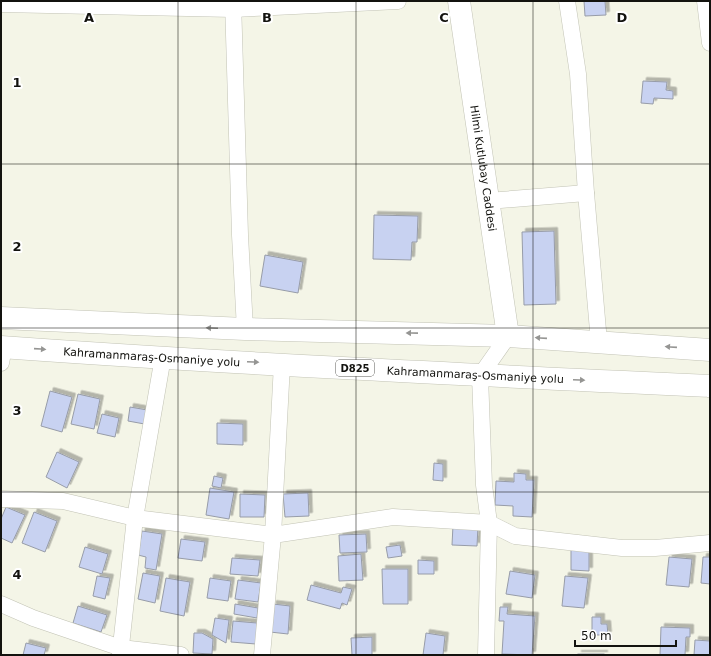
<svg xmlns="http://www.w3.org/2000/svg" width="711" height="656" viewBox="0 0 711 656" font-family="'DejaVu Sans',sans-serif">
<defs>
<filter id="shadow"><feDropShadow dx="3.5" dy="-3.5" stdDeviation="0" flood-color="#0004"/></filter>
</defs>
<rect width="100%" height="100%" fill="#f4f5e7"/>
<g fill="#c8d2f1" stroke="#979ca8" filter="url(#shadow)">
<path d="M584,1H605L606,15L585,16Z"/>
<path d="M643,81L667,82L666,90L673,91V99L654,98L653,104L641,103Z"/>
<path d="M374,215L418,216L417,242H412L411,260L373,259Z"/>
<path d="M554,231L556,304L524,305L522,232Z"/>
<path d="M265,255L303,262L298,293L260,286Z"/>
<path d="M50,391L72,397L62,432L41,426Z"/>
<path d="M78,394L100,399L94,429L71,424Z"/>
<path d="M130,407L153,411L150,425L128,421Z"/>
<path d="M102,414L119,418L115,437L97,433Z"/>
<path d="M217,423L243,424V445L217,444Z"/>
<path d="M57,452L79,462L67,488L46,477Z"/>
<path d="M434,463L443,464V481L433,480Z"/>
<path d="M514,473L526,474V480H534L532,517L513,516V506L495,505L496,481L514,482Z"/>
<path d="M214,476L223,478L221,488L212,486Z"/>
<path d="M210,488L234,492L229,519L206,515Z"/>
<path d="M308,493L309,516L285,517L283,494Z"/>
<path d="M240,494L265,495L264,517H240Z"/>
<path d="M6,507L25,515L12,543L1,538V519Z"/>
<path d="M34,512L57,521L45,552L22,543Z"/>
<path d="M453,525L478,526L477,546L452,545Z"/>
<path d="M142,531L162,534L156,570L145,568L146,557L138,555Z"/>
<path d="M366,534L367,552L340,553L339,535Z"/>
<path d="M181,539L205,542L202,561L178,558Z"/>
<path d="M400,545L402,556L388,558L386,547Z"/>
<path d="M85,547L108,554L102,574L79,567Z"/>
<path d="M571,549H589V571L571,570Z"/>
<path d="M361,554L363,580L339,581L338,556Z"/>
<path d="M669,557L692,559L689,587L666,585Z"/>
<path d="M703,557H710V584L701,583Z"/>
<path d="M232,558L260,560L258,576L230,574Z"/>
<path d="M418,560L434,561V574H418Z"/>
<path d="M382,569H408V604H383Z"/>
<path d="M510,571L535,575L532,598L506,594Z"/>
<path d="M143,573L160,576L155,603L138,599Z"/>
<path d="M97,576L110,578L105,599L93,596Z"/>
<path d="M565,576L588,578L584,608L562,606Z"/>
<path d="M166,578L190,582L184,616L160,611Z"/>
<path d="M210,578L231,581L228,601L207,598Z"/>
<path d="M238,580L261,583L258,602L235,599Z"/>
<path d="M311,585L341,593L343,587L352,589L347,605L342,603L340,609L307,600Z"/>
<path d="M235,604L258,608L257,618L234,614Z"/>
<path d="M273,604L290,606L288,634L270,632Z"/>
<path d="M78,606L107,615L101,632L73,623Z"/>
<path d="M500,607H508L507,614L535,616L532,655L502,654L504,621H499Z"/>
<path d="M592,617H601V624H607L608,635H592Z"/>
<path d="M215,618L229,620L226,643L212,635Z"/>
<path d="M233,621L257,623L256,644L231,642Z"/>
<path d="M661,627L690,628V637H686L685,655H660Z"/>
<path d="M194,633H202L213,639L212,654L193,653Z"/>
<path d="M426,633L445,636L443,655H423Z"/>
<path d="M372,637V655H352L351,638Z"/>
<path d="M695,640L710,641V655H694Z"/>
<path d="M26,643L46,648L44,655H23Z"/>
<rect x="578" y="654" width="26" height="1"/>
</g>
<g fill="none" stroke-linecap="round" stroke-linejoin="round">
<g stroke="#c2c3b5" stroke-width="17">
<g id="street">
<path d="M233,1L240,235L245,329"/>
<path d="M567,1L578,74L586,193L599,342"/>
<path d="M705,1L710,43"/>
<path d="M1,4L233,9L398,1"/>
<path d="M488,201L586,193"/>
<path d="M1,363L4,347"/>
<path d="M1,499L63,501L135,518L273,535L393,517L489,523L515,536L622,548H655L710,543"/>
<path d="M1,604L33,618L121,648L181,655"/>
<path d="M120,655L135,518L163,357"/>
<path d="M262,655L273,535L282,364"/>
<path d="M486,655L489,523L484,485L480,376L508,336"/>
</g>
</g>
<g stroke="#c2c3b5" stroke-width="23">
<g id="secondary">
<path id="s1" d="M459,1L508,336"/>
</g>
</g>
<g stroke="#c2c3b5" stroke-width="23">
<g id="highway">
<path d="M1,318L245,329L508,336L710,350"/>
<path id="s2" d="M1,347C237,364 474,375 710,386"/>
</g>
</g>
<use href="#street" stroke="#fff" stroke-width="16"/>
<use href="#secondary" stroke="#fff" stroke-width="22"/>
<use href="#highway" stroke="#fff" stroke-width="22"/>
</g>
<defs><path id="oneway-solid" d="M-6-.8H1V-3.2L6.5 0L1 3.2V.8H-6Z"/></defs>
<g fill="#959593">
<use href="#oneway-solid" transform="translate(212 328) rotate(-178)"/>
<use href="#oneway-solid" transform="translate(412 333) rotate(-179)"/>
<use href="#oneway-solid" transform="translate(541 338) rotate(-176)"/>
<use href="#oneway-solid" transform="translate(671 347) rotate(-176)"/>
<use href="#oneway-solid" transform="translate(40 349) rotate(4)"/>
<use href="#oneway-solid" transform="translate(253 362) rotate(3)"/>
<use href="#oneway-solid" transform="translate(579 380) rotate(3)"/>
</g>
<path fill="none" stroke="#13130f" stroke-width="1" stroke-opacity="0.55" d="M178,1V655M356,1V655M533,1V655M1,164H710M1,328H710M1,492H710"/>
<g text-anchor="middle" stroke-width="4" stroke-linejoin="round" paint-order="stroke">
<rect fill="#fff" stroke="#5a5a57" stroke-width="1" x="336" y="360" width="38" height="16" rx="3"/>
<g font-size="10" font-weight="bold" fill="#13130f">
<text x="355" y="372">D825</text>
</g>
<g font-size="11" fill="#13130f" stroke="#fff">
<text dy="4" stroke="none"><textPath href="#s1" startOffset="169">Hilmi Kutlubay Caddesi</textPath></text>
<text dy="4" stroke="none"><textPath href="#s2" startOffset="151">Kahramanmaraş-Osmaniye yolu</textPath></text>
<text dy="4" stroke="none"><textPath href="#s2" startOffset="475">Kahramanmaraş-Osmaniye yolu</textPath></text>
</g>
</g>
<g font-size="13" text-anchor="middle" font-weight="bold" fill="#13130f" stroke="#fff" stroke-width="4" stroke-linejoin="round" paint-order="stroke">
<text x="89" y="22">A</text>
<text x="267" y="22">B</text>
<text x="444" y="22">C</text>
<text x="622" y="22">D</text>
<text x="17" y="87">1</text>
<text x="17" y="251">2</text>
<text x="17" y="415">3</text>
<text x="17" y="579">4</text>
</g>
<rect width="711" height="656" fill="none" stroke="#13130f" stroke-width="4"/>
<path d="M575 640v6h101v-6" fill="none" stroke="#13130f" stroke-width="2"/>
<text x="581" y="640" font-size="12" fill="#13130f" stroke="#ffffff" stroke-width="3" paint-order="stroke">50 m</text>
</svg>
